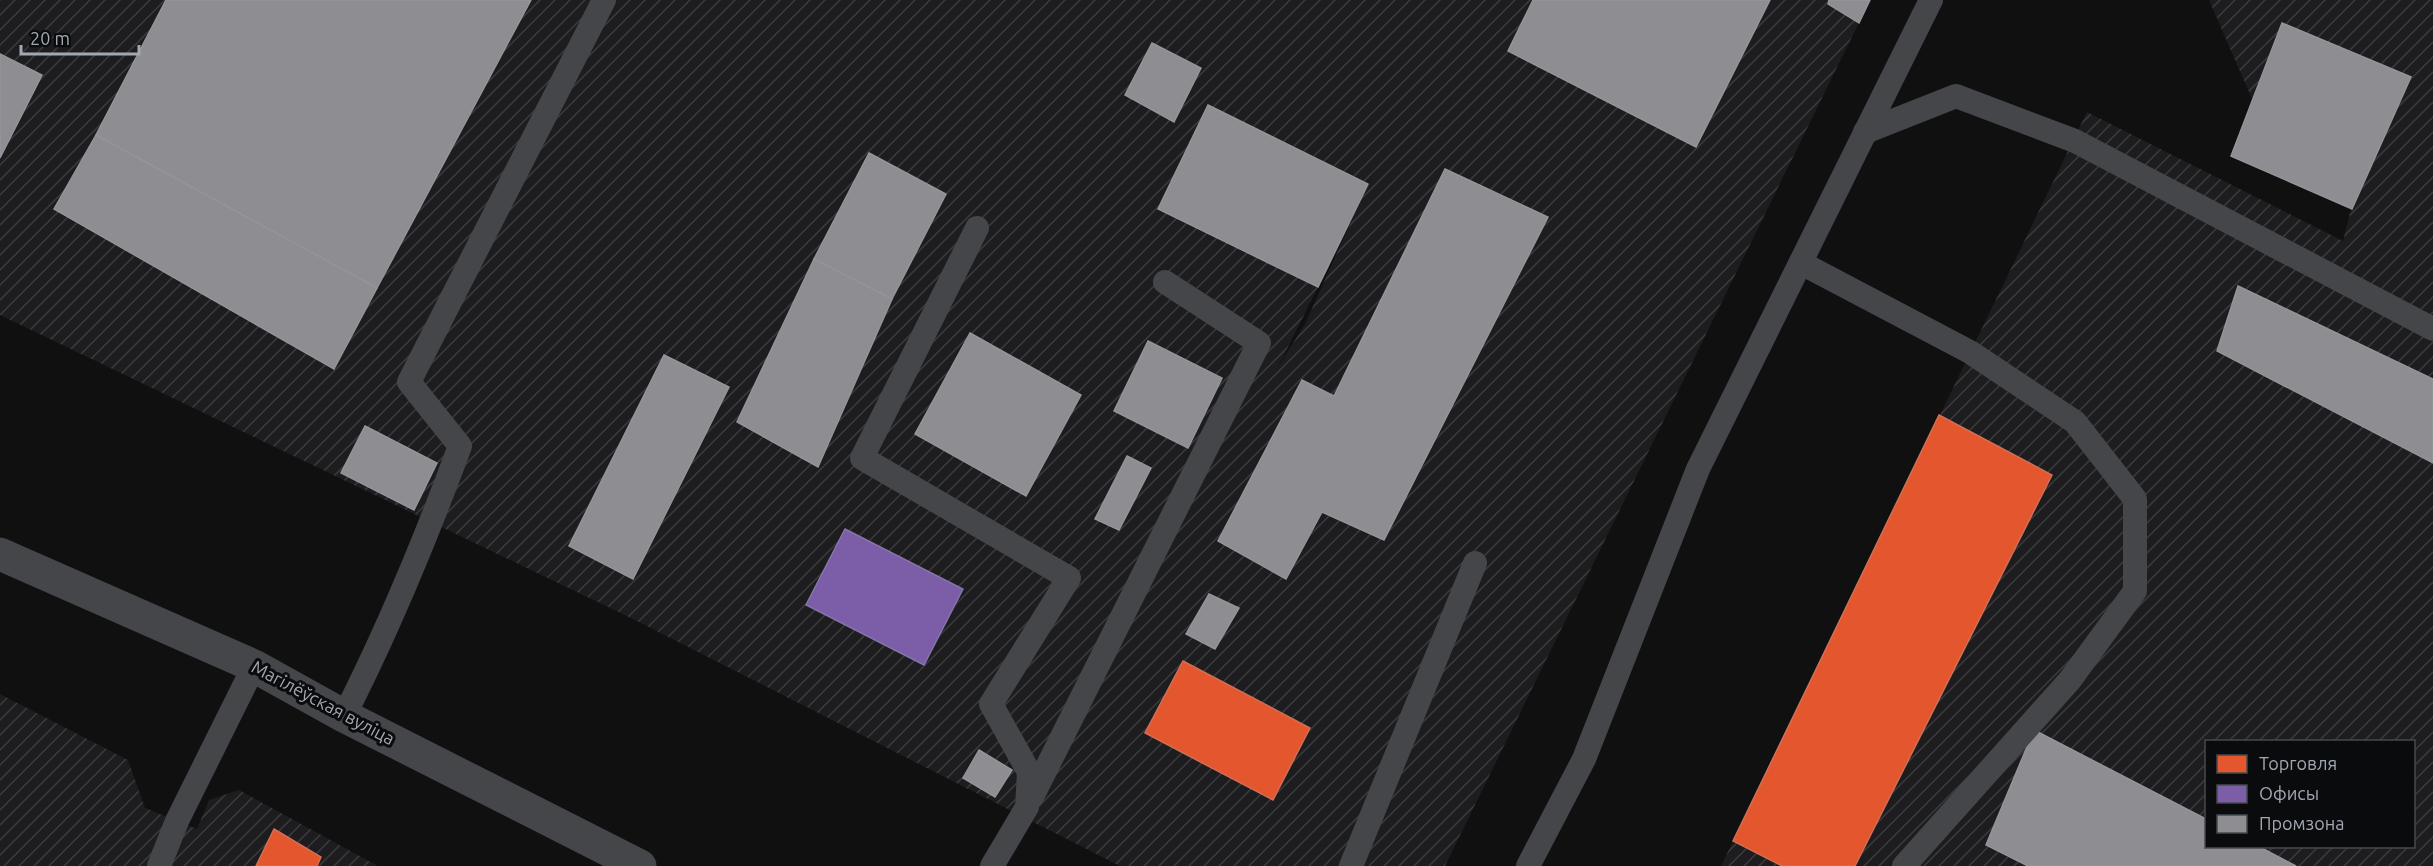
<svg xmlns="http://www.w3.org/2000/svg" width="2433" height="866" viewBox="0 0 2433 866" font-family="Ubuntu,sans-serif">
<defs>
<pattern id="industrial-furrows" width="10" height="10" patternUnits="userSpaceOnUse" patternTransform="scale(1.5)"><rect width="10" height="10" fill="#1d1d1f"/><path d="M-1 1l2-2M0 10L10 0M9 11l2-2" fill="none" stroke="#3b3b3d"/></pattern>
</defs>
<rect width="100%" height="100%" fill="#101010"/>
<g fill="url(#industrial-furrows)" fill-rule="evenodd">
<path d="M0,0H1870L1445,866H1120L631,618L0,315ZM1377,164L1305,324L1278,367L1318,287Z"/>
<path d="M2209,0H2433V866H1721L2087,112L2343,241L2351,209L2231,156L2252,99ZM2206,742H2414V846H2206Z"/>
<path d="M0,694L128,760L145,808L197,829L209,800L239,790L378,866H0Z"/>
</g>
<g fill="#e4572e" stroke="#d06f55" stroke-width="1.5">
<path d="M1939,415L2052,475L1855,866H1782L1733,841Z"/>
<path d="M1183,661L1310,728L1273,800L1145,733Z"/>
<path d="M274,829L321,857L317,866H256Z"/>
</g>
<path fill="#7b5ea7" stroke="#8674aa" stroke-width="1.5" d="M845,529L963,589L924,665L806,605Z"/>
<g fill="#8d8d92" stroke="#93959b" stroke-width="1.5">
<path d="M166,0H531L377,288L96,135Z"/>
<path d="M1533,0H1770L1696,147L1508,51Z"/>
<path d="M1829,0H1870L1859,23L1828,4Z"/>
<path d="M2282,23L2411,77L2352,209L2231,156Z"/>
<path d="M1152,43L1201,68L1174,122L1125,95Z"/>
<path d="M0,54L42,75L0,158Z"/>
<path d="M1208,105L1368,184L1318,287L1158,209Z"/>
<path d="M96,135L377,288L334,369L54,209Z"/>
<path d="M869,153L946,194L892,299L814,259Z"/>
<path d="M1445,169L1548,217L1384,540L1322,512L1286,579L1218,541L1302,380L1334,396Z"/>
<path d="M814,259L892,299L818,467L737,422Z"/>
<path d="M2238,286L2433,379V463L2217,351Z"/>
<path d="M970,333L1081,395L1026,496L915,434Z"/>
<path d="M1148,341L1222,378L1188,448L1114,411Z"/>
<path d="M664,355L729,387L633,579L569,546Z"/>
<path d="M365,426L437,463L414,510L341,473Z"/>
<path d="M1127,456L1151,468L1119,530L1095,519Z"/>
<path d="M1209,594L1239,608L1215,649L1186,634Z"/>
<path d="M2034,730L2206,819V846H2258L2296,866H2028L1986,845Z"/>
<path d="M979,750L1012,770L995,797L963,778Z"/>
</g>
<g fill="none" stroke-linecap="round" stroke-linejoin="round">
<g stroke="#444649" stroke-width="24">
<path d="M1865,132L1956,96L2075,141L2433,329"/>
<path d="M977,228L862,458L1069,578L991,704L1029,772L1027,807L992,866"/>
<path d="M1801,263L1970,352L2075,422L2135,499V591L2070,680L1904,866"/>
<path d="M344,716C389,628 426,538 460,446L409,382L604,0"/>
<path d="M1032,797L1259,343L1165,282"/>
<path d="M159,866L177,821L254,666"/>
<path d="M1351,866L1475,563"/>
<path d="M1528,866L1584,759L1698,469L1931,0"/>
</g>
<path stroke="#444649" stroke-width="33" d="M0,554L254,666L344,716L640,866"/>
</g>
<g text-anchor="middle" stroke-width="6" stroke-linejoin="round" paint-order="stroke">
<g font-size="18" fill="#a1a8b1" stroke="#0a0b0c">
<text transform="translate(323 703) rotate(28)" y="6">Магілёўская вуліца</text>
</g>
</g>
<rect x="2205" y="740" width="210" height="108" fill="#0a0b0c" stroke="#464a4e" stroke-width="1.5"/>
<rect x="2217" y="755" width="30" height="18" fill="#e4572e" stroke="#464a4e" stroke-width="1.5"/>
<text x="2259" y="770" font-size="18" fill="#a1a8b1">Торговля</text>
<rect x="2217" y="785" width="30" height="18" fill="#7b5ea7" stroke="#464a4e" stroke-width="1.5"/>
<text x="2259" y="800" font-size="18" fill="#a1a8b1">Офисы</text>
<rect x="2217" y="815" width="30" height="18" fill="#8d8d92" stroke="#464a4e" stroke-width="1.5"/>
<text x="2259" y="830" font-size="18" fill="#a1a8b1">Промзона</text>
<path d="M21 45v9h118v-9" fill="none" stroke="#a1a8b1" stroke-width="3"/>
<text x="30" y="45" font-size="18" fill="#a1a8b1" stroke="#0a0b0c" stroke-width="4.5" paint-order="stroke">20 m</text>
</svg>
